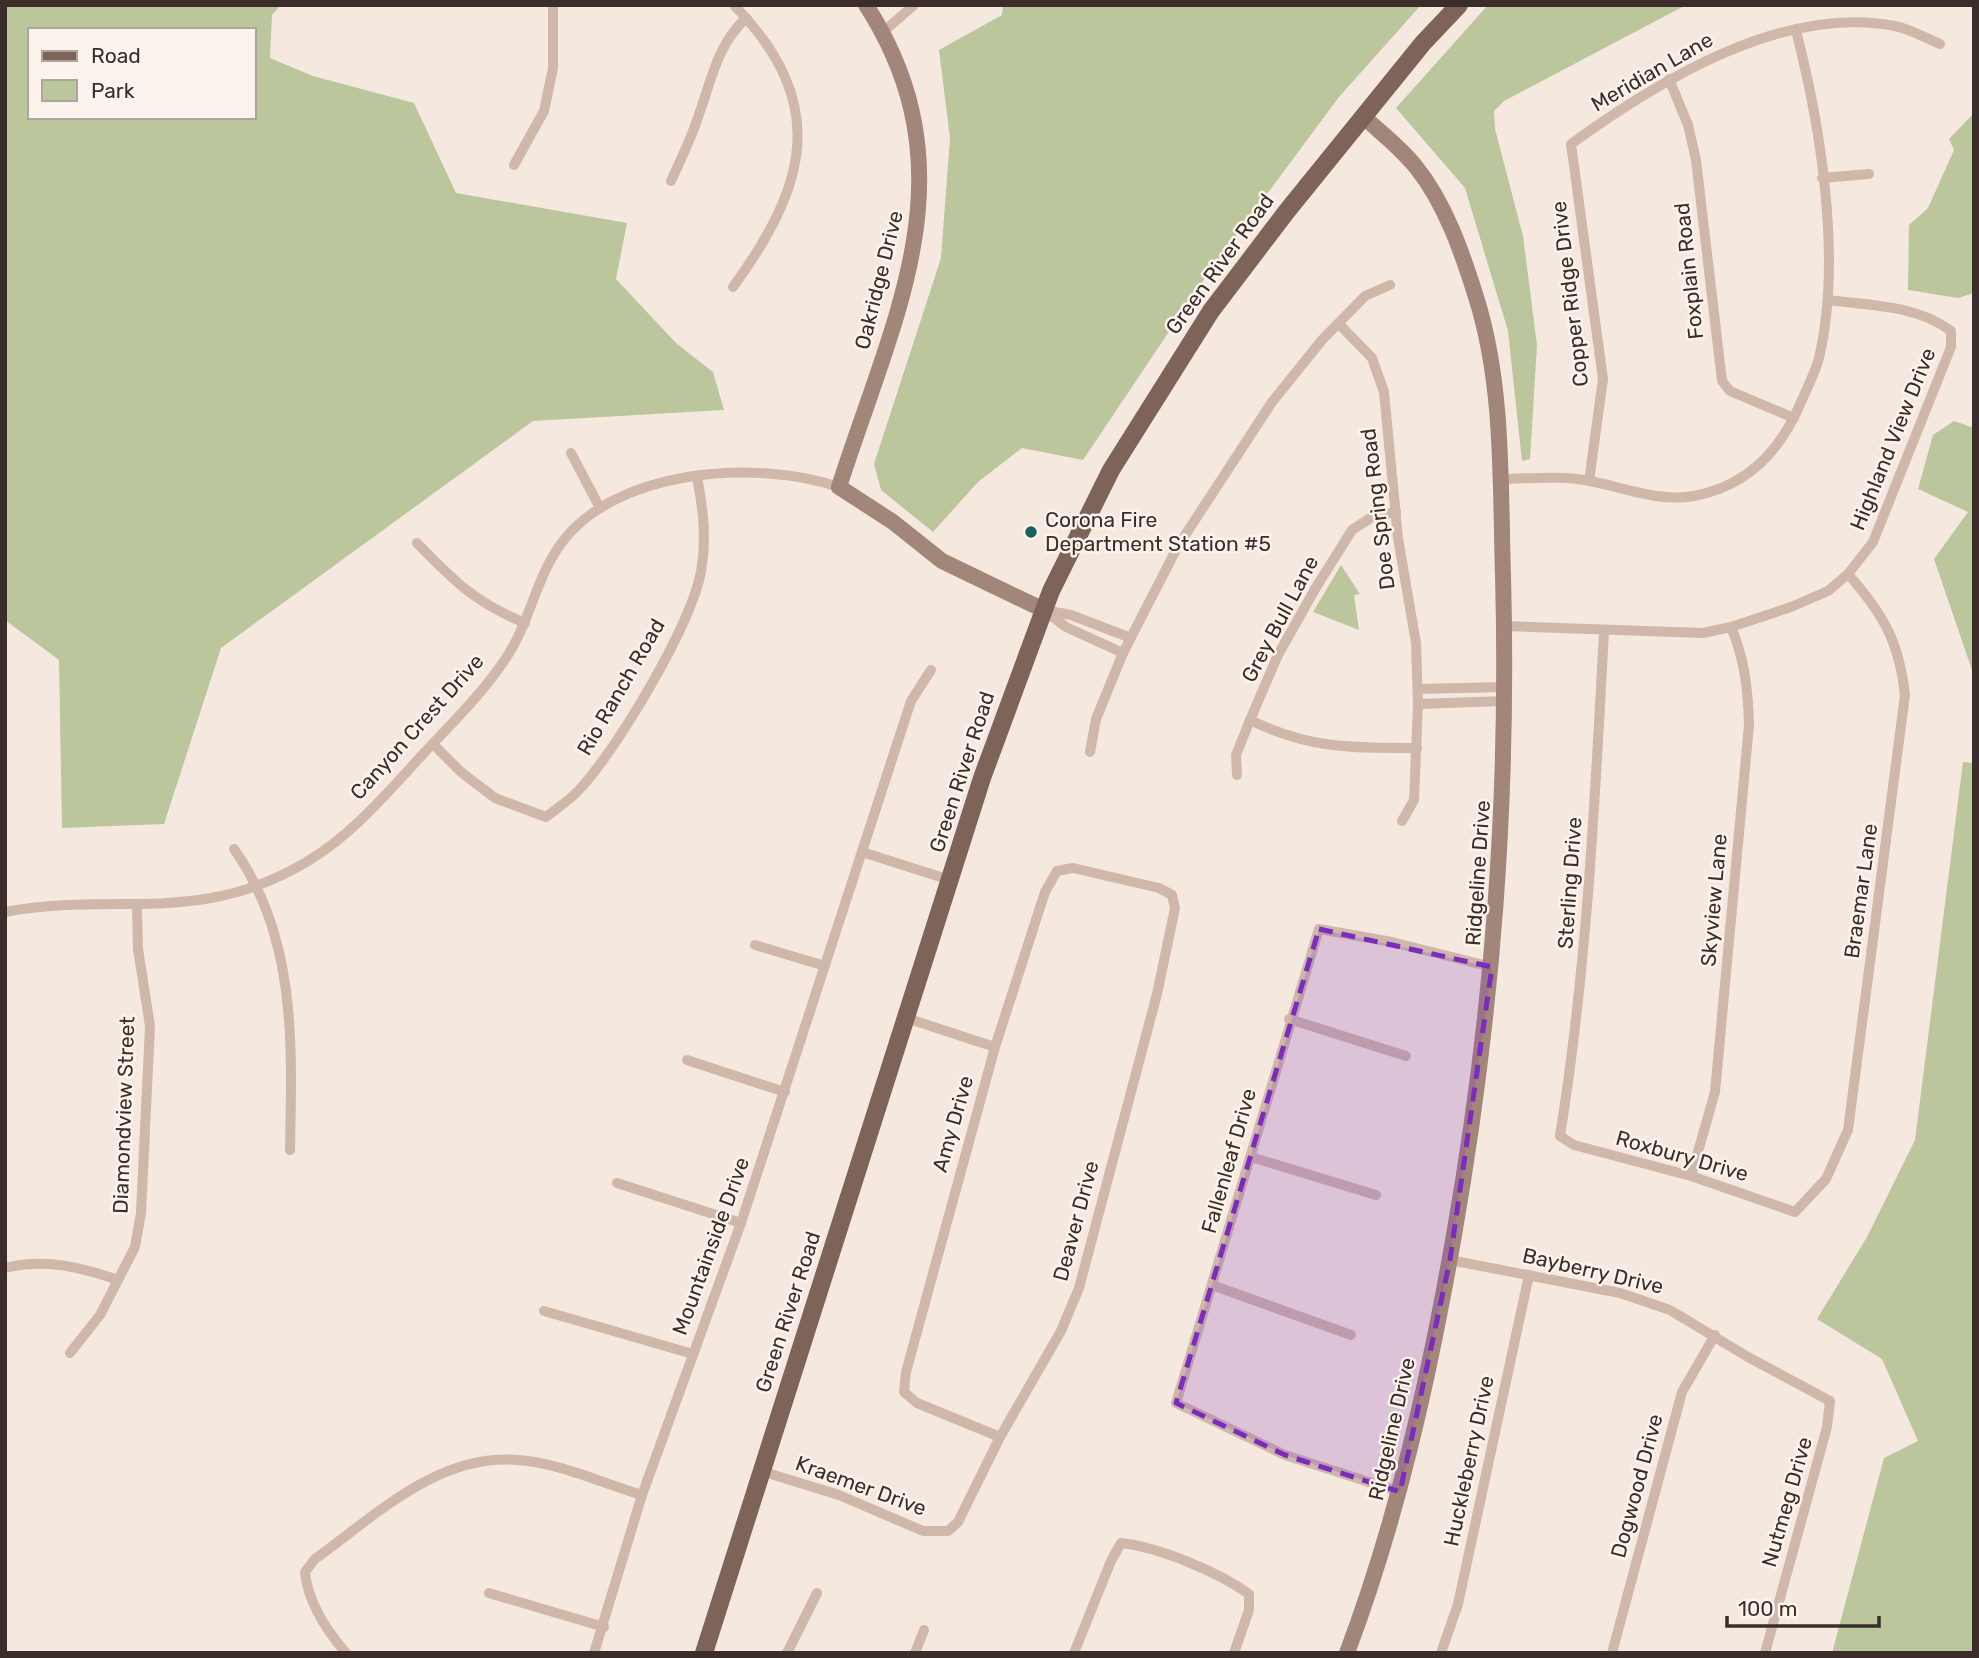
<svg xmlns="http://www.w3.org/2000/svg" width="1979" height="1658" viewBox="0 0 1979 1658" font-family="Rubik,sans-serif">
<rect width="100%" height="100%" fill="#f5e9df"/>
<g fill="#bbc69d" fill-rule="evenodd">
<path d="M5,5H281L272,15L270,58L313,76L414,103L456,193L627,223L616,279L677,344L713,372L724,410L533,421L221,648L164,824L62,828L59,660L5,620ZM30,30H254V117H30Z"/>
<path d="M1003,5H1421L1339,97L1207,275L1083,460L1022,448L978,482L933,532L881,490L874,464L941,258L950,138L939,50L1002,15Z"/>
<path d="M1488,5H1686L1504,101L1494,111L1495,129L1523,236L1537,345L1530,459L1522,461L1508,331L1465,188L1396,108Z"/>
<path d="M1974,113V293L1958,298L1908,290L1909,225L1928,208L1954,150L1949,139Z"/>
<path d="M1954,421L1974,428V676L1934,559L1968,512L1918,489L1933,435Z"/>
<path d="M1341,565L1360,594L1354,595L1359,630L1313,612Z"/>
<path d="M1963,762L1974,763V1653H1832L1884,1458L1918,1441L1882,1359L1817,1319L1867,1237L1915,1140Z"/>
</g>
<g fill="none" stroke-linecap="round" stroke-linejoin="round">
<g stroke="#cfb8a9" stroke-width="10">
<path d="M883,32L914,5"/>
<path d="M1669,79L1688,125L1696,160L1722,381L1730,391L1794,418"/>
<path d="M514,165L544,111L553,68V5"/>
<path d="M1822,178L1869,174"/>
<path d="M671,181C680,161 690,141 697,120C711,83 716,46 746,18"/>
<path d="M733,287C807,185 830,104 734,5"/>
<path d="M1339,324L1372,358L1384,392L1398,538L1416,643L1418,704L1414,800L1402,821"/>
<path d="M571,453L600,508"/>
<path d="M1500,479C1529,479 1561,475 1590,481C1626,488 1658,502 1694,496C1748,486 1781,450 1801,402C1807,388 1815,373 1819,358C1842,260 1821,127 1796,31"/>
<path d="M1589,481L1603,379L1571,144C1658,81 1783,4 1895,26C1910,29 1926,38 1940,44"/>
<path d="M417,543C454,581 474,602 525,623"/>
<path d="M1044,610L1071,615L1131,638"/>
<path d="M1046,612L1066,627L1123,653"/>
<path d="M1504,626L1703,633L1731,627L1791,607L1828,591L1848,574L1873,542L1951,347V331C1918,305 1867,305 1828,300"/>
<path d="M1604,631C1595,800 1587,968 1560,1136L1574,1145L1691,1176L1795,1212L1826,1179L1848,1130L1905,695C1899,641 1883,614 1848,574"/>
<path d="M1418,689L1505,687"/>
<path d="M1418,704L1505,701"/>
<path d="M1250,720C1310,749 1352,748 1417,748"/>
<path d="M433,744L461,772L495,798L546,817C557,808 570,800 579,790C618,748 690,627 701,572C707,539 703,509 697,477"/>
<path d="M1090,752L1096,719L1123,653L1178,546L1272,402L1322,340L1365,296L1390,285"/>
<path d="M1237,775L1236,755L1250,720L1278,655L1315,589L1352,530L1372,517L1396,512"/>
<path d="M234,849C297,938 292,1046 290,1150"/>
<path d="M862,852L950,880"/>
<path d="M5,912C117,891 199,927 308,861C354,833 388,792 424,753C452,723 483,693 506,658C529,624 535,582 558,548C611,468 757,459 839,487"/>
<path d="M755,945L825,966"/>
<path d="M906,1018L995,1047"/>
<path d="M1289,1019L1406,1056"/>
<path d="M687,1060L785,1092"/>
<path d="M1251,1157L1376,1195"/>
<path d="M1691,1176L1715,1092L1749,725C1748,690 1745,660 1731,627"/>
<path d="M617,1183L741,1223"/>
<path d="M1450,1260L1620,1293L1670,1310L1748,1357L1830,1401L1827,1427L1765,1653"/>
<path d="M5,1268C45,1258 80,1267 118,1280"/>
<path d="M1212,1285L1351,1335"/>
<path d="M544,1311L693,1354"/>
<path d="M70,1353L100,1315L135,1247L141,1213L150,1026L138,949L137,906"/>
<path d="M761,1471L839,1495L923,1531H948L958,1522L1000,1437L1061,1331L1079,1288L1157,994L1175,908L1172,895L1159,888L1073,868L1057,871L1045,892L995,1047L906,1372L904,1392L917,1403L1000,1437"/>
<path d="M1400,1492L1285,1455L1176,1403L1319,929L1392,942L1492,967"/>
<path d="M489,1593L604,1627"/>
<path d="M346,1653C326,1630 308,1602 305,1572L315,1559C375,1516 438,1453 518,1460C560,1463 602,1483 642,1495"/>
<path d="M594,1653L642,1495L741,1223L911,701L931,670"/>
<path d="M787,1653L817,1593"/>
<path d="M915,1653L924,1630"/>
<path d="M1074,1653L1111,1561L1121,1543C1159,1547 1218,1572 1249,1594V1610L1234,1653"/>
<path d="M1441,1653L1458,1604L1529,1275"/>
<path d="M1612,1653L1682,1392L1715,1335"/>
</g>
<g stroke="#a3867a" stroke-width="16">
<path d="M866,5C974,173 893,317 839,487L893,522L942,561L1044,610"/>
<path d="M1347,1653C1398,1517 1429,1378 1454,1235C1493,1012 1509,801 1503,575C1500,483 1504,385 1476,297C1462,252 1445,203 1416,167C1401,148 1381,133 1364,117"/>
</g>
<path stroke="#7e6359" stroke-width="18" d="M704,1653L982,778L1051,591L1111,470L1211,311L1287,211L1423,43L1459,5"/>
</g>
<path fill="#7b2cbf" fill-opacity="0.2" stroke="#7b2cbf" stroke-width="5" stroke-dasharray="14 9" stroke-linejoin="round" d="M1319,929L1492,967L1450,1260L1400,1492L1285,1455L1176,1403Z"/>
<circle fill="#1b6161" stroke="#fcf3ec" stroke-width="2.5" cx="1031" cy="532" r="7"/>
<g text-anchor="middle" stroke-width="5" stroke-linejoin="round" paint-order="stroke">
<g font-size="21" fill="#3b2e2a" stroke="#fcf3ec">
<text transform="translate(1652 72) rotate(-30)" y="7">Meridian Lane</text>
<text transform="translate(1220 264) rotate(-54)" y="7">Green River Road</text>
<text transform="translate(1689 271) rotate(-96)" y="7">Foxplain Road</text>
<text transform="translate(879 280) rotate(-76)" y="7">Oakridge Drive</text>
<text transform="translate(1570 294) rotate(-97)" y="7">Copper Ridge Drive</text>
<text transform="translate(1893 439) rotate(-68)" y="7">Highland View Drive</text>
<text transform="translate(1378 509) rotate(-97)" y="7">Doe Spring Road</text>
<text transform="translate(1280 619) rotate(-62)" y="7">Grey Bull Lane</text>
<text transform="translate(621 687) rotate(-60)" y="7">Rio Ranch Road</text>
<text transform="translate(417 727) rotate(-48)" y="7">Canyon Crest Drive</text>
<text transform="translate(962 772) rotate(-72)" y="7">Green River Road</text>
<text transform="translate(1478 873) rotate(-86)" y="7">Ridgeline Drive</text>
<text transform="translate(1570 883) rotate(-86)" y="7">Sterling Drive</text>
<text transform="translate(1861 891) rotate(-82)" y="7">Braemar Lane</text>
<text transform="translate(1714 900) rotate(-85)" y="7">Skyview Lane</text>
<text transform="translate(124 1115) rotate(-88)" y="7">Diamondview Street</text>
<text transform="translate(953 1124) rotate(-74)" y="7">Amy Drive</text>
<text transform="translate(1682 1156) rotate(16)" y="7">Roxbury Drive</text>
<text transform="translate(1229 1161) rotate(-74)" y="7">Fallenleaf Drive</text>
<text transform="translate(1076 1221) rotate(-75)" y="7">Deaver Drive</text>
<text transform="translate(711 1246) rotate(-70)" y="7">Mountainside Drive</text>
<text transform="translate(1593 1271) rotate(13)" y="7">Bayberry Drive</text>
<text transform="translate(788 1312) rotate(-72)" y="7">Green River Road</text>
<text transform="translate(1392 1429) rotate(-77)" y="7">Ridgeline Drive</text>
<text transform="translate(1469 1461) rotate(-78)" y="7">Huckleberry Drive</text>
<text transform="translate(861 1486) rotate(20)" y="7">Kraemer Drive</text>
<text transform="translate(1637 1486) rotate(-75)" y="7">Dogwood Drive</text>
<text transform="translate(1787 1502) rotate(-74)" y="7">Nutmeg Drive</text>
</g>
<g font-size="21" fill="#3b2e2a" stroke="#fcf3ec" text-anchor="start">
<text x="1045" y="527">Corona Fire<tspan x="1045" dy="24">Department Station #5</tspan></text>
</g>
</g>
<rect width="1979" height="1658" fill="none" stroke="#3b2e2a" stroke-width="14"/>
<rect x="28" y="28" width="228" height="91" fill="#fcf3ec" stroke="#afa49e" stroke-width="2"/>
<rect x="42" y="51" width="35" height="10" fill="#7e6359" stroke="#afa49e" stroke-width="2"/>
<text x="91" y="63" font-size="21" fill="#3b2e2a">Road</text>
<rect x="42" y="80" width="35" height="21" fill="#bbc69d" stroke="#afa49e" stroke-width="2"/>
<text x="91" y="98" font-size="21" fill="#3b2e2a">Park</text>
<path d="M1727 1616v10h152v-10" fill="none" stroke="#3b2e2a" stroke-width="3.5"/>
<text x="1738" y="1616" font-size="21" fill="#3b2e2a" stroke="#fcf3ec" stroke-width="5" paint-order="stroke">100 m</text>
</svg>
